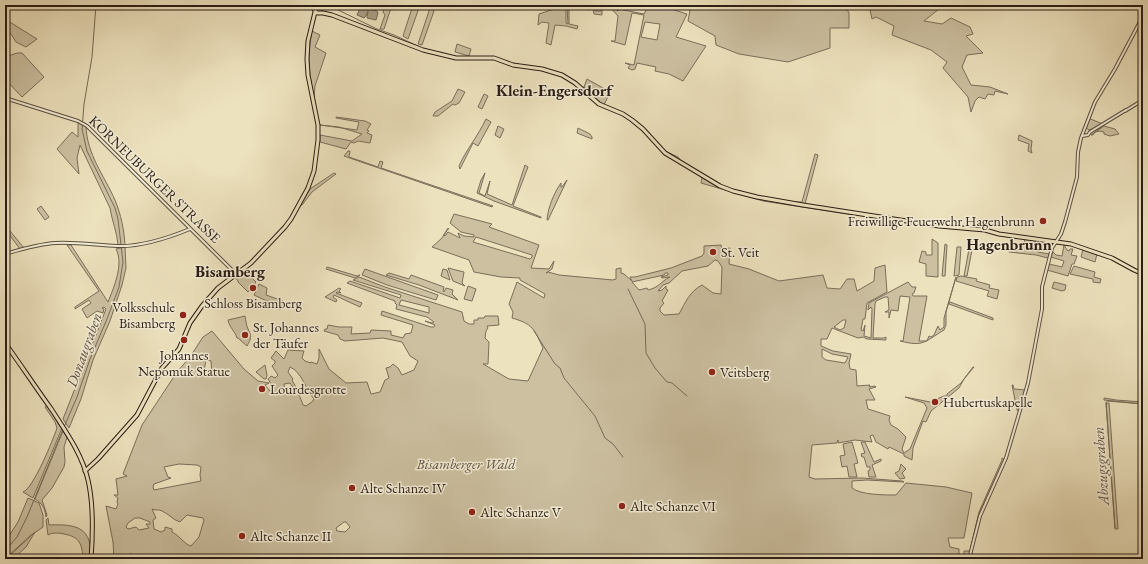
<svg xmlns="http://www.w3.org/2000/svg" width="1148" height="564" viewBox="0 0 1148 564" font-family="'EB Garamond',serif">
<rect width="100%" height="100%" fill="#ede2be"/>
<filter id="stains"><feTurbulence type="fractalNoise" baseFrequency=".005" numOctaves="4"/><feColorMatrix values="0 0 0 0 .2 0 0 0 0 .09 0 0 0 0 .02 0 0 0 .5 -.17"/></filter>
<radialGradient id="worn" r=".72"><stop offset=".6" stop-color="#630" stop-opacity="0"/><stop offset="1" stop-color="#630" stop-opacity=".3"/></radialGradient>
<g fill="#ccc0a1" stroke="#7a6e5a" fill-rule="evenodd">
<path d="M385,5H392L384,29H380L385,15L383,12Z"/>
<path d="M413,5H420L408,39L403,36Z"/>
<path d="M566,5H577L569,6V24L578,26L577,29L566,26L555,25L551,45L546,43L549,23L542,22L538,25L539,14L554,9L566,8V23L568,24L567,7Z"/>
<path d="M587,5H595V11H601L602,5V15L594,14L593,9L588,10Z"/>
<path d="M608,5H611L618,11L619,9L644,14L646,10L645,8L628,5H665V7L687,14L676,37L706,46L683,81L669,74L655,71L656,67L637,63L635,69L632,70L628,68L630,65L625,63L634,65L644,15L632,13L625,45L611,41H615L618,16ZM645,22L660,24L657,40L641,37Z"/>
<path d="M691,5H839L849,12V28H830V48L788,62L739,54L716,45L715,36L688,21Z"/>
<path d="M878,5H929L939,9L924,21L942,24L951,18L970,27L973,34L966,36L983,53L967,55L962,67L971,85L990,87L1008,94L995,91L994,95L988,94L985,99L979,97L975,101L971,112L968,97L943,68L947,62L931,50L892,35L894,26L876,17L872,19L870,10Z"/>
<path d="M430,8L434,11L422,45L418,44Z"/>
<path d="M5,19L37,39L26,47L16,42L11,34L5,28Z"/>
<path d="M312,31L320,35L315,47L326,53L315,86L314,99C309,75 307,55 312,31Z"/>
<path d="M457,44L471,49L469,56L455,52Z"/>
<path d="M5,53L8,56L17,53H22L44,77L22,97L5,79Z"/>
<path d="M587,79L610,92L604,105L598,101L584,87Z"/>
<path d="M458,89L465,92L459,103L455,105L453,104L438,116H433L435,112L452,101Z"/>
<path d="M484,94L488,96L482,109L478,107Z"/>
<path d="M336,117L365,121L371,124L367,130L369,131L367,133L372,135L370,143L358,141L354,143L351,142L346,149L320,142V135L352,141L362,134L339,127L320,125L357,130L359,122L336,118Z"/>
<path d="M1088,118L1103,124L1095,128L1089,130L1086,128Z"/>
<path d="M486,119L491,122L478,146L473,143L460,169L459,166C466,150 478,136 486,119Z"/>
<path d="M78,123L86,126C87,155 104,175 115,200C121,215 124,229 125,245H118C117,232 112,221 110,208L80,145L77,158L79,174L57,149L72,132L78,137Z"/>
<path d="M498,126L504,129L500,138L495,135Z"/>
<path d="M1104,126L1115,129L1119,134L1110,136L1104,134V132L1100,131L1095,132L1093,135H1091Z"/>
<path d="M578,128L590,134L592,137V139L577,133Z"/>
<path d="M1019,135L1032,141L1031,149L1032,153L1028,151L1029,144L1018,140Z"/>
<path d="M348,151H350L349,157L378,167L380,161L383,162L381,168L493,206L492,207L344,156Z"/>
<path d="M665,151L678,157L681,161C694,169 707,178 721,185C741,194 780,203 802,202L815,154L818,155L805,204L854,212V215L763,201L701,183L702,177L666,155H664Z"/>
<path d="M525,165L528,167L513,206L541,217V218L494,201L477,193L481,180L485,173L479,193L485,196L490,181L487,194L512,205Z"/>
<path d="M334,173L336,174L312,192L302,205H299L310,189Z"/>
<path d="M567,180L548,220H547C548,207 554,193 561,183V187H562Z"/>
<path d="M41,206L49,217L45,220L37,209Z"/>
<path d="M454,214L492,224L489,227L539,245L531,268L549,269L554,261L552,269L546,273L548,272L559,275L613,280L616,279V269L621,268V273L624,274L632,281L630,277H635L671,268L702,256L704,253V246L721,245L722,249L730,248L729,264L749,269L779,281L823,275L827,288L840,289L847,279H854L857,291L874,281L875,268L885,265L887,292L867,303L865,319H863L861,330L863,331L865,325L864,336L871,338L872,309L871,307L868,310L869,303L908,282L912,287H916L914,293L912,294L913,296H927L919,341H927L929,336L931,337L934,335L938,326L940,330L944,327V318L956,277L946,312V325L944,330C924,342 924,347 900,341H903L910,297L900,296L898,311L891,310L889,318V312H885L889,310L888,297H885L876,301L875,304L873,338H884L886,337V340L867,339L863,337L858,338L832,328L827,339H821V346L833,351L851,354L849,363L850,369L856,370L857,386L870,385L869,387L875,386L876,387L869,389L875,400H866L868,409L890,416L889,420L891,425L898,429L906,437L902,449L904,453L910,449L927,408L924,403L905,397L930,402L944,396H947V394L961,383L973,367H974L964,379L959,388L931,411L926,422L923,421L913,448L912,460L904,456V454L889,447L888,449L876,442L873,435L870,436L872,442L855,440L838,443V440L837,443L812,445L809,477L815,479L862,478L902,481L904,482L867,480L852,481V488C861,495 884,495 896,495L906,483L946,487L972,493L964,538H948L950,547L959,549V559H135L134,557H132L131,553L130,556L131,559H126V556L124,559H114L113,542L106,506L116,509L118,504L117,502L118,498L114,495H118L116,479L127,476L123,474L142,425L177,372L190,357L203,337L212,331L244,369L258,381L269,383L265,385L270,391L273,390L271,384L268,379L271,376L275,378L278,375L272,366L275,363V361L271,358L276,351L284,359L288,350L304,351L302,358L305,361L311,363V362L317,364L319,358V349L329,369L346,383L367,382L371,394L380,392L385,380L389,378L386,368L390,367L393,364L398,368L402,375L414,370L418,361L410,356L402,342L383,338L345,341L340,339L338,335L324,331L325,329H327L328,325L339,327H352L351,334L370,333L371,330L391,331V335L403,338L405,334L411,333L413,325L381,315L382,311L431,327H434L435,325L425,321L432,323L434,322L427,317L396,309L397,305L395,303V301L347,283L350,281L400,298L401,295L353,280L359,277L385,287L462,312L464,321L469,324H474V320H478V318H484L485,316H498L499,325L487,326L488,328L486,331L485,338L489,342L488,364H483L509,379L528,381L543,348C534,329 533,324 512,318L513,312L509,304L517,282L544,298L545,294L520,280V278L501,277L474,272L469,260L432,247L442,238L448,228L449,229H448L444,235L445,236L448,232L460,238L458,233L464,236L474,237V235L461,232L450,223ZM476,237L532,255V257L530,259L473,242ZM715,260L718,261L722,267L721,294L713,293L702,285C690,291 685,303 679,314L664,315L660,311V308L664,303L662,301L668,290L666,289V286L662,290L658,291L663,285L669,283L682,271L708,266ZM665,273H668V275L661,277L662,278L670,277C660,282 660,287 648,290L647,288L639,290L632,282C643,280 653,277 664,275ZM401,300L429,307V313L399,305ZM843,320H846L844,328L840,330L834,327ZM822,349L832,354L848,357L845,363L826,360L822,357ZM206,360L211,361L212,376H204V371ZM290,367C302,372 306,390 314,399L312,402L306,406L303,405L297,389L292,380L293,379L288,372ZM290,383L294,389V393L285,394L284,384ZM179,464L197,465L201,467L200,475L201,481L154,490L153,487L154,484L171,478L168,477L164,467ZM152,509C156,511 159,509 162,511C169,514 173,520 180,522L187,515L203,518L204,520L199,537L191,546C184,544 180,536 172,532V529L165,527V530L161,532L154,529L153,520L156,518ZM135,518H140L150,522V524H146L149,528L139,530L136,527L128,529L126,527L128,523ZM344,522H346L350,527L345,532L337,531L336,528Z"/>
<path d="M5,225L24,248L20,249L5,229Z"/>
<path d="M1025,238L1041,241L1038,252L1049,254L1048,258L1036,255L1009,252V246H1012V243L1024,245Z"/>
<path d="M932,239L938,243V277L926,276V264L919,262L922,251L926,252V255H932Z"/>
<path d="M945,244L947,245L945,276H942Z"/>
<path d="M67,245H71L108,302C114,287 124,264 116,249L125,247L126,268L122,285L110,321L93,360L81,399L69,428L63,419L106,309L104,307L102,308L104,309L103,313L97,311L87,318L82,309L91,303L89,300L75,309V307L99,291Z"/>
<path d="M1064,245L1067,250L1069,251L1070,249H1073L1071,255L1077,256L1074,264H1072L1068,276L1047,270L1049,264L1062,267L1064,261L1051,257L1053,252L1056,255L1062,256Z"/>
<path d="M957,247H961L959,275L954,276Z"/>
<path d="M969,249L972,250L967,276H964Z"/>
<path d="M1083,249L1097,254L1095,262L1081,257Z"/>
<path d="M1074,266L1095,272L1094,277L1101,279L1100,283L1093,282V279L1070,274Z"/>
<path d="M327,267L357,276L360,275L355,278L326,269Z"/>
<path d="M448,268L464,272L462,283L465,286L453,281Z"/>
<path d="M365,269L438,295L436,300L387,285L362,275Z"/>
<path d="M443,269L447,270L450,280L441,276Z"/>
<path d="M243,270L256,282L248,292L238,282V281L235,277Z"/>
<path d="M389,273L409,279L411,275L444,287L443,291L444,292L446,288L453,290L452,294L458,300L419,285L386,275Z"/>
<path d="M961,276L977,279L976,281L990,285L989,288L999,290L997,299L987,296L989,291L956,281L957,277Z"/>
<path d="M1054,282L1066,285L1065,290L1062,291L1052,288Z"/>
<path d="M259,284L267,288L266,295L283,301L280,310L269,302L254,295Z"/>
<path d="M468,286L476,289L472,301L464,299Z"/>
<path d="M339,288L341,289L339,291L341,293L337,292L336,293L362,303L360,307L334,295L333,297L337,300L336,302L325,297Z"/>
<path d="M950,302L993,318V320L949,304Z"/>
<path d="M245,316C246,320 246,325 248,329C252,336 251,339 247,346L238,338H237C235,331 229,327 228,320Z"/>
<path d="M265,365L267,375L266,379H264L256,372Z"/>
<path d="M1012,385H1013L1014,389L1025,390L1019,412L1017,410Z"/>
<path d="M1104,398L1116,400L1143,402V404L1104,400Z"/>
<path d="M1106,403H1109L1118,529H1115Z"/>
<path d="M47,406L62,428L33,498L23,492C33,489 53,440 57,428L55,422L45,407Z"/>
<path d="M63,431L67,437L64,447L65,462L64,467L52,488L42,500L47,515L46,517C45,508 42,503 35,499Z"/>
<path d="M852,442L858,463L854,464L857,477H849L847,466L842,467L840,456L845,455L843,444Z"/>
<path d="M861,442H865L874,462L881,459V461L872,465L876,477H869L868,471L870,470V467H867L864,457H862L861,454L865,453Z"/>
<path d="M1002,458L1004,459L1002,465L978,517L968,559H964V551H970L979,512L1002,460Z"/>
<path d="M901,464L906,469L902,473L905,478L900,479L895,473L899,471Z"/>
<path d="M28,498L39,503L43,515V527L30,536L5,559V542L18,522Z"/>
<path d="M48,518L49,525C77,524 92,527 91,559H83C82,544 80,537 64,534C59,533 53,532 48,535L46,520Z"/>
<path d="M35,532L26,547L13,559H6Z"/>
</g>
<path fill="#aa9f84" stroke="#766b57" d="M361,6L377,11L378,13L376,20L367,18L368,11L366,16L364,18L357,15Z"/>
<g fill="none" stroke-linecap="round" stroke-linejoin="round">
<g stroke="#766b57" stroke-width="1">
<path d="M328,5L377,29L394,35L420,47"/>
<path d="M1096,130L1100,128"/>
<path d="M628,289L645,324L646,353L655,368L667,382L672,383L687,396"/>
<path d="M534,331L555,364L560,368L564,378L595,416L605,438L613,444L623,457"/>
<path d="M1107,401L1143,404"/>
<path d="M1106,402L1115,528"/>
<path d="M64,427L77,397L90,359L107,319L119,287L123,262L118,219L115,208L87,151L82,129L84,104L92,57L96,5"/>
<path d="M5,551L17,537L27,517L63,429"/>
</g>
<g stroke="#5a4e3e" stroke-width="4">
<g id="minor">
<path d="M5,98L78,121L87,126L236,274"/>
<path d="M1125,111L1143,100"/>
<path d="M1082,136L1088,135L1090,132L1126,110"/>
<path d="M5,254C22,249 38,244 56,243C76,242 96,245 117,246C141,247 168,238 190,229"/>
<path d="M969,559L980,516L1006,458L1028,383L1042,309V287L1052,248L1061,234L1065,222L1077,177L1078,152L1081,138L1095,102L1115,69L1143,16"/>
</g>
</g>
<g stroke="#291c14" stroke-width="5">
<g id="major">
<path d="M306,5L313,8L317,13H323L332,15L423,50L456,58H494L513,65L542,69L562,75L575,83L599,104L623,114L632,120L643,129L665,153L720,186L733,191L757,197L803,205L939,226L985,230L999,234L1071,244L1112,258L1134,270L1143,274"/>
<path d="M310,6H319L322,8"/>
<path d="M5,343C21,365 36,388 52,410C66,432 82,454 88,480C94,506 93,533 91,559"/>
<path d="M85,471L98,459L137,415L156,379L162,368L179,349L190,323L202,306L218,288L251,263L285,227L291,219L308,188L314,171L318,140V125L308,75L307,59L308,41L315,12"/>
</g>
</g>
<use href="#minor" stroke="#f3ecd5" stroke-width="2"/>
<use href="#major" stroke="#ede2be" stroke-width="3"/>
</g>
<g fill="#8f2418" stroke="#f3ecd5" stroke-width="1.5">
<circle cx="1043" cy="221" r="4"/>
<circle cx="713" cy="252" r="4"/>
<circle cx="253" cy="288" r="4"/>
<circle cx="183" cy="315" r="4"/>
<circle cx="245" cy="335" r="4"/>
<circle cx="184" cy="340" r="4"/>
<circle cx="712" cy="372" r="4"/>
<circle cx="262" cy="389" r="4"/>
<circle cx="935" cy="402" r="4"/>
<circle cx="352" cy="488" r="4"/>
<circle cx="622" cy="506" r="4"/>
<circle cx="472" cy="512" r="4"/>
<circle cx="242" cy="536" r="4"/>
</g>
<g text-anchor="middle" stroke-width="3" stroke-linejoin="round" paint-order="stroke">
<g font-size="14" fill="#291c14" stroke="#f3ecd5">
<text transform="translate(155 179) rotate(44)" y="5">KORNEUBURGER STRASSE</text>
</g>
<g font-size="14" fill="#291c14" stroke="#f3ecd5" text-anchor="start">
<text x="1035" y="226" text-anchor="end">Freiwillige Feuerwehr Hagenbrunn</text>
<text x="721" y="257">St. Veit</text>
<text x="253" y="308" text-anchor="middle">Schloss Bisamberg</text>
<text x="175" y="312" text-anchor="end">Volksschule<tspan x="175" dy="16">Bisamberg</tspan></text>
<text x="253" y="332">St. Johannes<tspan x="253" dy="16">der Täufer</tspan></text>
<text x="184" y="360" text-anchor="middle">Johannes<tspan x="184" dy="16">Nepomuk Statue</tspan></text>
<text x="720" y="377">Veitsberg</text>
<text x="270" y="394">Lourdesgrotte</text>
<text x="943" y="407">Hubertuskapelle</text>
<text x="360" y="493">Alte Schanze IV</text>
<text x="630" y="511">Alte Schanze VI</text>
<text x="480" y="517">Alte Schanze V</text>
<text x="250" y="541">Alte Schanze II</text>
</g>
<g font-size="14" font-style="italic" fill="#5a4d3e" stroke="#f3ecd5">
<text x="466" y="469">Bisamberger Wald</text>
</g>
<g font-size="15" font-style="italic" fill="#5d5041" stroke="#f3ecd5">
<text transform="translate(84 350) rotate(-70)" y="5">Donaugraben</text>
<text transform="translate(1101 466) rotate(-94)" y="5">Abzugsgraben</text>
</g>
<g font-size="16" font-weight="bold" fill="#291c14" stroke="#f3ecd5">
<text x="554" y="96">Klein-Engersdorf</text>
<text x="1009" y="250">Hagenbrunn</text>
<text x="230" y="277">Bisamberg</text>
</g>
</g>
<rect width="1148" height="564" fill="none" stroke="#ede2be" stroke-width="20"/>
<rect x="6" y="6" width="1136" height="552" fill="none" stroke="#291c14" stroke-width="2"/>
<rect x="10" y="10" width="1128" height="544" fill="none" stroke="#291c14"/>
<rect width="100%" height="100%" filter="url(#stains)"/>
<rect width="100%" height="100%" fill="url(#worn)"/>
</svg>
